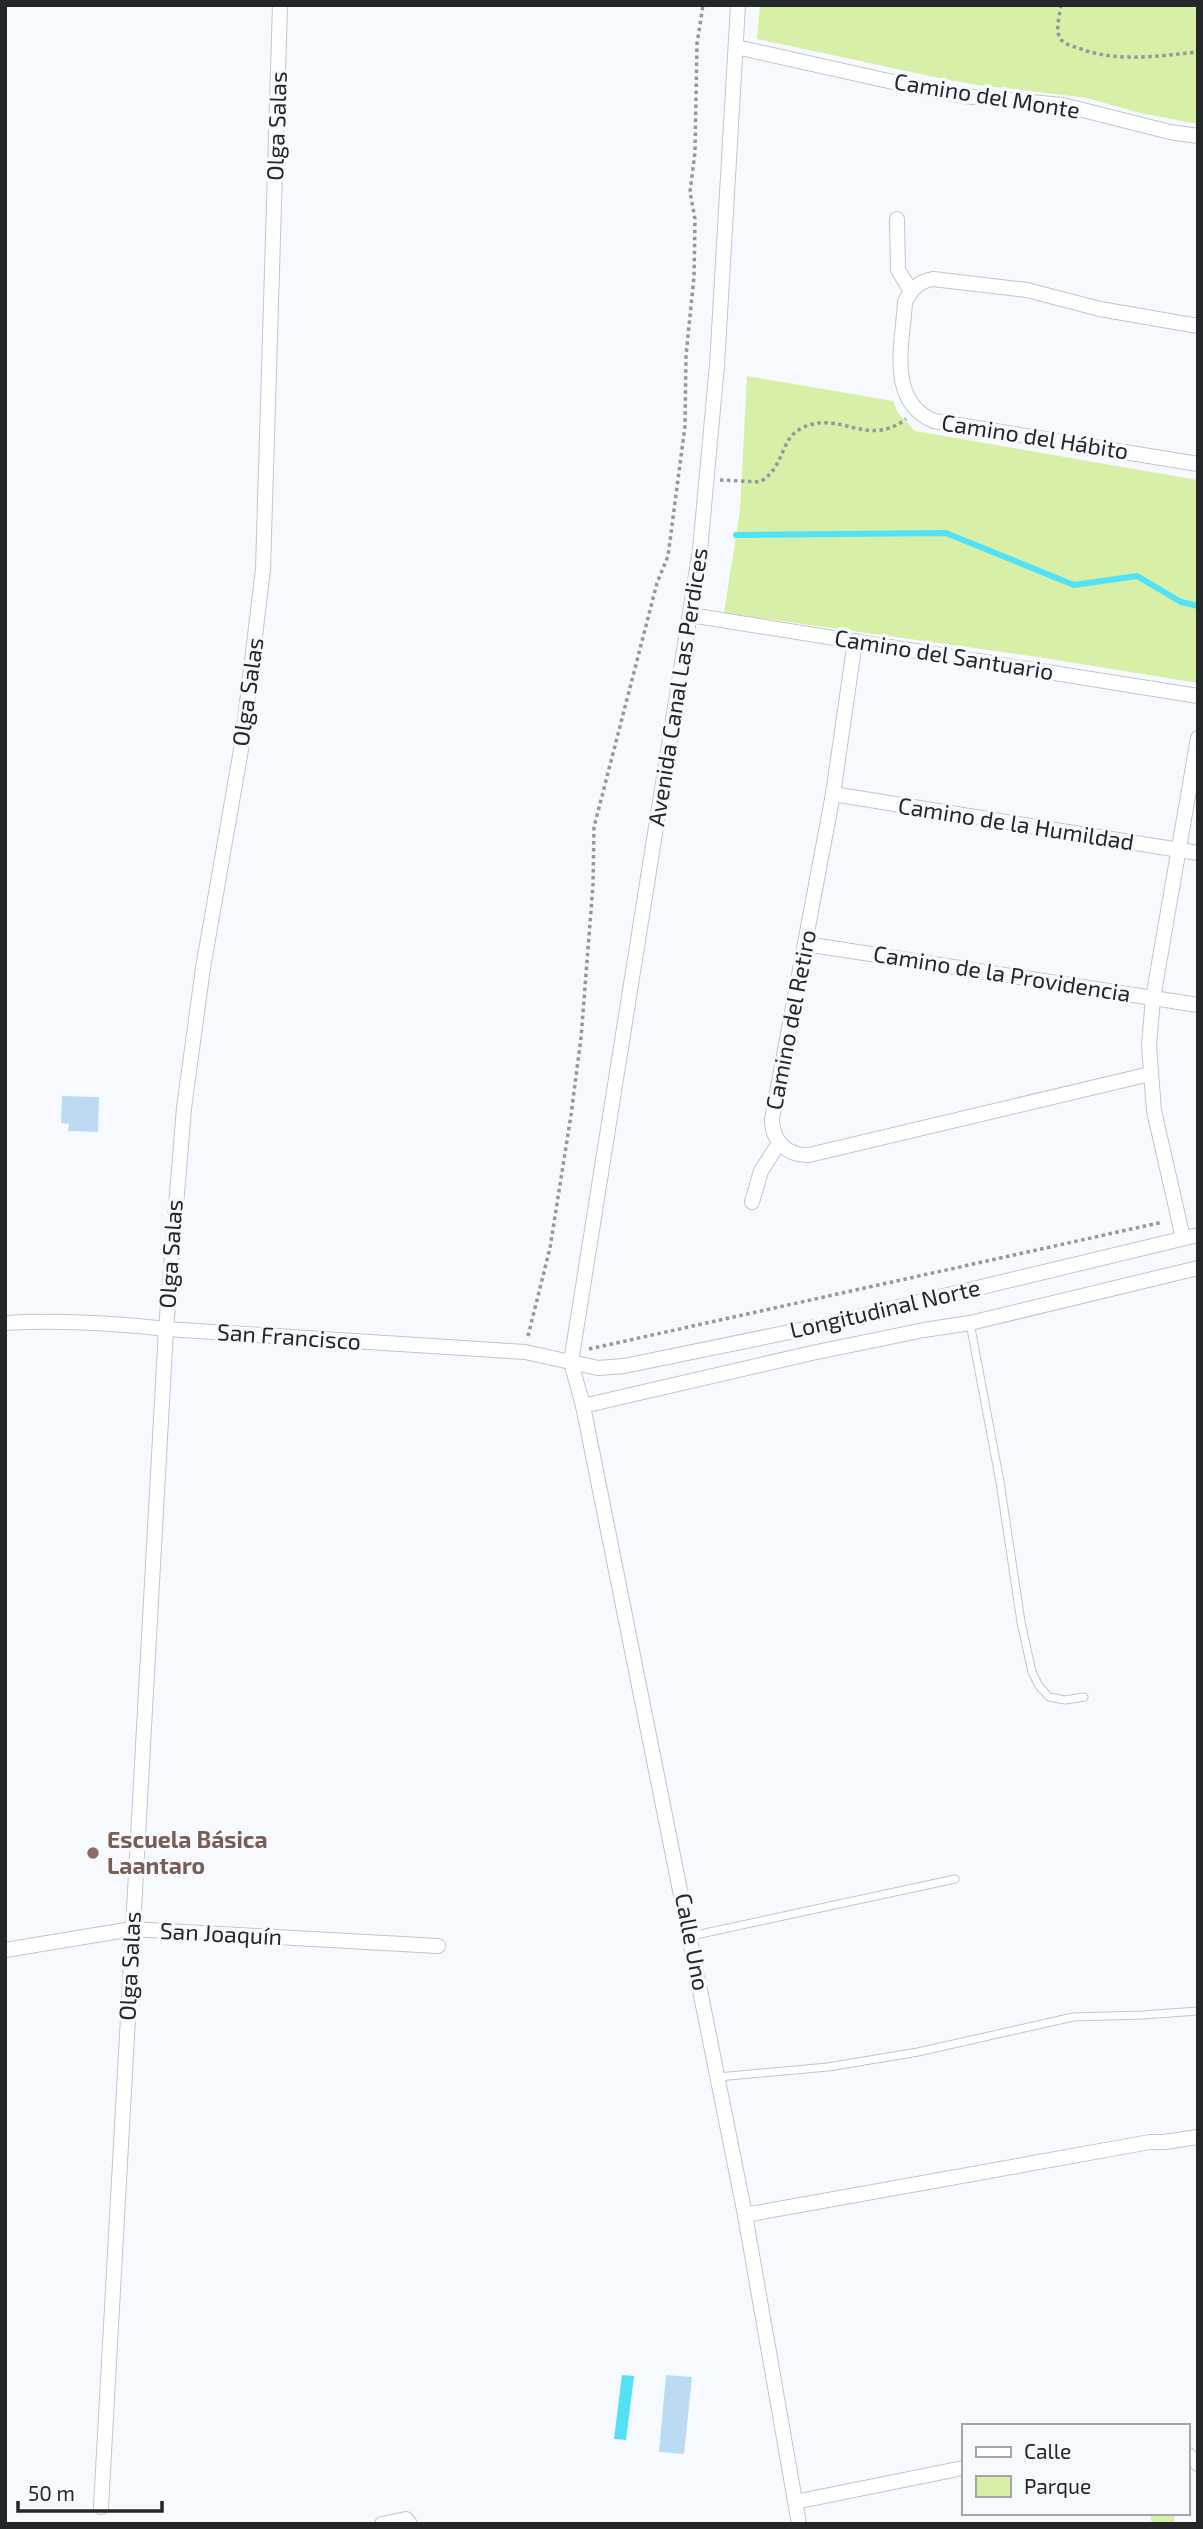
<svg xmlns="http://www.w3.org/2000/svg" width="1203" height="2529" viewBox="0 0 1203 2529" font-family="'Exo 2',sans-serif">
<rect width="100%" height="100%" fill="#f6fafe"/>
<g fill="#d8efa7">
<path d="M760,5H1198V124L1140,113L1087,98L977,85L939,78L757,39Z"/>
<path d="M747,376L893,401L898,413L915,431L1198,480V683L1044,658L724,613L740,510Z"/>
<path d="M1150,2513H1174L1175,2524H1152Z"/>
</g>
<path fill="#52e1f7" d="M622,2375L634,2376L626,2440L614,2439Z"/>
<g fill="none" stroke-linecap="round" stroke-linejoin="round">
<path stroke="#52e1f7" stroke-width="6" d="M736,535L946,533L1074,585L1137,576L1181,602L1198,606"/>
</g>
<g fill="#bbdbf5">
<path d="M62,1096L99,1097L98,1132L68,1131L69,1124L61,1123Z"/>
<path d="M666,2375L692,2377L684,2454L659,2452Z"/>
</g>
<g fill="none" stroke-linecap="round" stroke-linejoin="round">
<g stroke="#c0c6cc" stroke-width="9">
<g id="service">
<path d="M970,1323L1000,1482L1021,1622L1032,1672L1039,1686L1049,1697L1065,1700L1084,1697"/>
<path d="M691,1936L955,1879"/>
<path d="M718,2077L828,2067L918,2052L1073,2017L1143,2015L1198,2011"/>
</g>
</g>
<g stroke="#c0c6cc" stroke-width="16">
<g id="minor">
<path d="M738,5L717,365L700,550L571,1362L583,1406L745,2215L799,2524"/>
<path d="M736,47L920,88L963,96L1063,105L1170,132L1198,136"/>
<path d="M897,219L898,270L911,291"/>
<path d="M1198,326L1100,309L1027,290L933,279C918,282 912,288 905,302C903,342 886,401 934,421L1198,464"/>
<path d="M690,615L1198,696"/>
<path d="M855,641L833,794L772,1119C772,1141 787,1156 809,1155L1150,1074"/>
<path d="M833,794L1198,853"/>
<path d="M806,944L1198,1005"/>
<path d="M752,1202L761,1171L779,1143"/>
<path d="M1183,1238L1154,1111L1149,1045L1153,998L1198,738"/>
<path d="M5,1323C59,1320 112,1323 166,1329L525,1352L598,1368L624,1366L819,1326L1198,1235"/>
<path d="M583,1406L812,1353L924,1330L970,1323L1198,1268"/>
<path d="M5,1950L132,1929L438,1946"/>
<path d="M745,2215L1150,2142H1164L1198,2137"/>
<path d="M1187,2454L1198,2464"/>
<path d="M795,2502L963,2468"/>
<path d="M101,2507L166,1329L184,1108L203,968L242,744L263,569L280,5"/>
<path d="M382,2524L406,2519L410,2524"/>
</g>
</g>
<g stroke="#94989b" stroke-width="3.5" stroke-dasharray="3.5 3.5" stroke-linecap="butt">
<path d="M1061,5C1060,14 1055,30 1060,38C1063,44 1072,46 1078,48C1118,63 1157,56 1198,52"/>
<path d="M720,480L760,482C786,466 779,439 802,428C840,409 866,449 906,419"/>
<path d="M528,1336L550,1248L571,1115L581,1038L593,885L594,827L657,583L668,556L685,426L686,355L694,277L695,219L690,192L695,152L697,44L703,5"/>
<path d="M589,1349L1163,1222"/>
</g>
<use href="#service" stroke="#fff" stroke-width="7"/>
<use href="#minor" stroke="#fff" stroke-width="14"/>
</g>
<circle fill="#8d6e63" stroke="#f6fafe" stroke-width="2.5" cx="93" cy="1853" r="7"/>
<g text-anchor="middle" stroke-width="7" stroke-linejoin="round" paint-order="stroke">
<g font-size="23" fill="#242729" stroke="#f6fafe">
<text transform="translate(987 96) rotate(9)" y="8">Camino del Monte</text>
<text transform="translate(277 126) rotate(-88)" y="8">Olga Salas</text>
<text transform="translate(1035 437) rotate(9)" y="8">Camino del Hábito</text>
<text transform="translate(944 655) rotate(9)" y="8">Camino del Santuario</text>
<text transform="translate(678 687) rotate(-81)" y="8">Avenida Canal Las Perdices</text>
<text transform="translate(248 692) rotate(-82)" y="8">Olga Salas</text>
<text transform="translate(1016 824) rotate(9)" y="8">Camino de la Humildad</text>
<text transform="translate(1002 974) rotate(9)" y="8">Camino de la Providencia</text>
<text transform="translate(791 1020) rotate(-79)" y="8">Camino del Retiro</text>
<text transform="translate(171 1254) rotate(-86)" y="8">Olga Salas</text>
<text transform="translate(885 1309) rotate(-13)" y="8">Longitudinal Norte</text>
<text transform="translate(289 1337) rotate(4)" y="8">San Francisco</text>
<text transform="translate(221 1934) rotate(3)" y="8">San Joaquín</text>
<text transform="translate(692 1942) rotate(79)" y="8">Calle Uno</text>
<text transform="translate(130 1966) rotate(-87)" y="8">Olga Salas</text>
</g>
<g font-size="23" font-weight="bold" fill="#785e54" stroke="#f6fafe" text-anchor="start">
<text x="107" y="1848">Escuela Básica<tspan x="107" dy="26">Laantaro</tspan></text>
</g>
</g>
<rect width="1203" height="2529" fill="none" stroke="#242729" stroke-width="14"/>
<rect x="962" y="2424" width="228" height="91" fill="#f6fafe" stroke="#a2a6a9" stroke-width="2"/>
<rect x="976" y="2447" width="35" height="10" fill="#ffffff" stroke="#a2a6a9" stroke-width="2"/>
<text x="1024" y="2459" font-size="21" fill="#242729">Calle</text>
<rect x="976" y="2476" width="35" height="21" fill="#d8efa7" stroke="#a2a6a9" stroke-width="2"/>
<text x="1024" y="2494" font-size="21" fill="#242729">Parque</text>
<path d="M18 2501v10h144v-10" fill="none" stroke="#242729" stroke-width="3.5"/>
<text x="28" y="2501" font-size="21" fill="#242729" stroke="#f6fafe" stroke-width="5" paint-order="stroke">50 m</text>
</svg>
